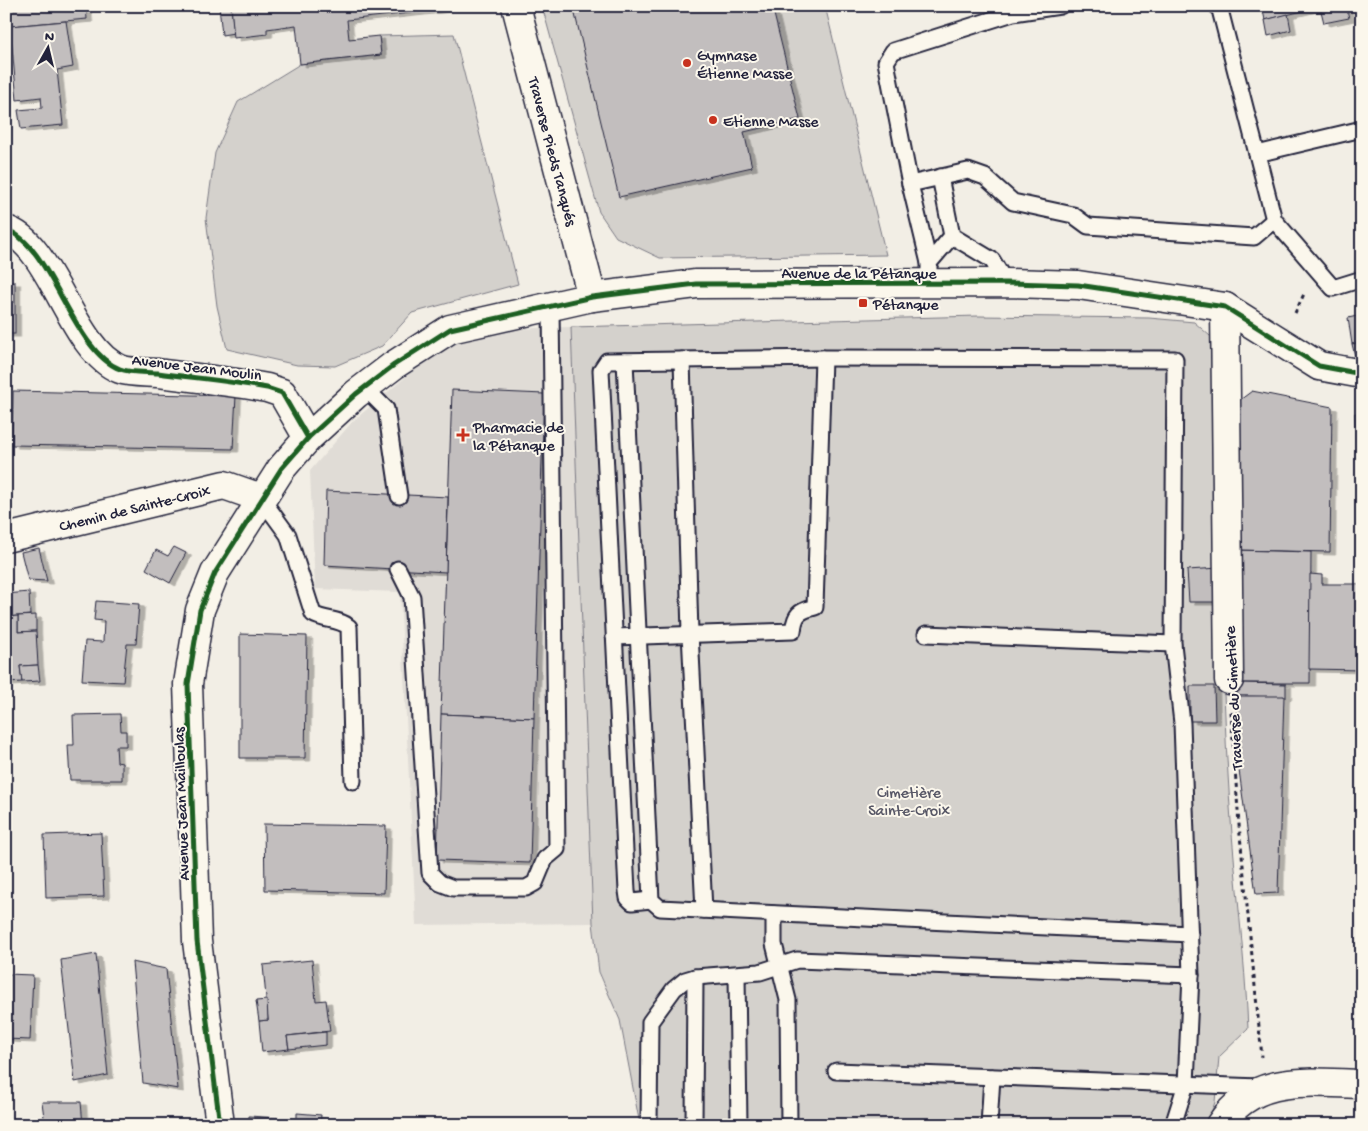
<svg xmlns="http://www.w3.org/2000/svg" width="1368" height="1131" viewBox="0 0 1368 1131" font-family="'Gochi Hand',sans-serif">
<defs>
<filter id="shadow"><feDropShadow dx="5.5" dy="3" stdDeviation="0" flood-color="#0004"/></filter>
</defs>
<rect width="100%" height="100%" fill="#f2eee5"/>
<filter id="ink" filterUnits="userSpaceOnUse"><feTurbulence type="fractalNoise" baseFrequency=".02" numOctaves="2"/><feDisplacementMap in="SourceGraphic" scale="10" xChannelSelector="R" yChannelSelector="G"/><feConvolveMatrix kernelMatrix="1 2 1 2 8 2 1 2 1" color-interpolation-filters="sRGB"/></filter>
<g filter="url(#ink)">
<path fill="#e0dcd6" d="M571,327L593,923L416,925L400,592L315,589L310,471L353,421L450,340L507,329Z"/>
<g fill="#d4d1cc" stroke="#7b7a84">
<path d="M542,6H825L886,255L660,258L616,237L599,212Z"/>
<path d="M454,34L518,284L412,313L382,346L335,366L297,365L227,349L217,306L206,218L215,153L238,102L300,64L381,55L379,36Z"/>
<path d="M978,316L1149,318L1194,322L1218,343C1221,498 1219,653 1230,807C1235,882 1245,955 1248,1029L1219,1057L1215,1102L1207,1125H640L620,1020L599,972L593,923L571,327Z"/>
</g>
<g fill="#c2bebe" stroke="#22223b" filter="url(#shadow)">
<path d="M7,6H86L87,19L10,26Z"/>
<path d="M219,6H231L234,33L222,35Z"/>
<path d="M231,6H445L446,9L347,20L349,39L379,36L381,55L300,64L296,25L267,29V34L234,38Z"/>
<path d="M573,6H772L800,119L744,132L752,167L619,197Z"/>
<path d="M1262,6H1346L1349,18L1324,23L1320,7L1265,20Z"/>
<path d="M1288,14L1291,30L1268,36L1265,20Z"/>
<path d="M66,21L73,67L57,70L63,125L21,129L18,110L42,108L41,97L17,100L10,26Z"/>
<rect x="6" y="282" width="9" height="52"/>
<path d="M1362,315V342L1352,344L1348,318Z"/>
<path d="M1362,342V357L1355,356L1352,344Z"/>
<path d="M452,390L544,394L534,718L441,714Z"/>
<path d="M13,391L236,396L233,449L12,445Z"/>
<path d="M1252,391L1332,407L1330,552L1234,550V441L1240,400Z"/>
<path d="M1355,413L1362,414V450L1356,449Z"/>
<path d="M326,491L448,497L446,572L324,565Z"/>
<path d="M174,547L186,553L170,583L146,569L156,550L168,556Z"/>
<path d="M39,548L47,581L28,580L21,552Z"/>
<path d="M1234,550L1311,552L1310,683H1237Z"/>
<path d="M1220,568V602H1189L1187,570Z"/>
<path d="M1310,574L1322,575V584H1362V670L1309,669Z"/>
<path d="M29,592L30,615L6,617V594Z"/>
<path d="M96,601L139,604L136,644H127L123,682L82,680L85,641L103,642L104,621L94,620Z"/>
<path d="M36,615V631L18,632V616Z"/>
<path d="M18,616V632L36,631L38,665L20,666L22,682L6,683V617Z"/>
<path d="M240,634L307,636L305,758H240Z"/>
<path d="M38,665L40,681L22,682L20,666Z"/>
<path d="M1237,683L1286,684V697L1237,696Z"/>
<path d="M1190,686H1214L1215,721H1190Z"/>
<path d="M1237,696H1284L1278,893L1256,894L1239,770Z"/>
<path d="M120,714L121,731H126V746H116L117,762L122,763V780H70L68,745H74L73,715Z"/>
<path d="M441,714L534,718L530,863L437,860Z"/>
<path d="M264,824L386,826L384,893L265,890Z"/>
<path d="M101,833L104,896L46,898L44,835Z"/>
<path d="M96,954L108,1075L75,1082L61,960Z"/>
<path d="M312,960L316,1001L326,1000L330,1031L287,1036L289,1049L262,1052L259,1021L268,1020L263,965Z"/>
<path d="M132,962L166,969L178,1089L143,1083Z"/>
<path d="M6,974L33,975L30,1040L6,1039Z"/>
<path d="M267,1000L268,1020L259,1021L256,1001Z"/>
<path d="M326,1032V1045L289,1049L287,1036Z"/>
<path d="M42,1102H81L83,1125H45Z"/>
<path d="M297,1113L321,1115L320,1125H297Z"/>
<path d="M249,1116L278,1118V1125H249Z"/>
</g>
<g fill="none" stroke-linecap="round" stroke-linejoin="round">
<g stroke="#22223b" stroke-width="19">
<g id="lane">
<path d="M1217,6L1220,10L1274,220L1333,288L1362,279"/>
<path d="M1257,154L1362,129"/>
<path d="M940,177L952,236L992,260L1006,283"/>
<path d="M910,184L968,171L985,177L1013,202L1073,215L1088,226L1254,237L1274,220"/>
<path d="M929,263L952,236"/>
<path d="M929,285V263L910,184L886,62L893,51L1013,13L1060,6"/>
<path d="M682,360L690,633L704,910"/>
<path d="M625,361L651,900L660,908L1190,934"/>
<path d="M364,387L386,409L399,496"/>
<path d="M261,498L288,535L313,614C325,621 338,618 349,627L353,781"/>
<path d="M398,569L412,597L430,873L440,883L453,888H526L535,883L545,859L557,849L551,306"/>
<path d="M926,634L1173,644"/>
<path d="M614,637L793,631C795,614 799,611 815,607L823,358"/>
<path d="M651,900L632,902L628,898L627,891L601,370L607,361L823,358L1175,359L1173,644L1182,723L1191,975L1186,1084L1173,1125"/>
<path d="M774,914V944L788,1000L789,1125"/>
<path d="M737,975L739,1125"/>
<path d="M836,1071L1259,1087"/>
<path d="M649,1125L650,1022L674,989L685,980L695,977L760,972L797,960L1191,975"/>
<path d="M694,1125L695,977"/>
<path d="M989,1125L992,1077"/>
</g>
</g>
<g stroke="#22223b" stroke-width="31">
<g id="street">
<path id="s1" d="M516,6L592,297"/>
<path d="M6,230C51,243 72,351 120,369C130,373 146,372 158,373C194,378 231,381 267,388L282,393L308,438"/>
<path d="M1225,307L1229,680"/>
<path id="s2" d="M6,538L224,485L261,498"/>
<path d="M220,1125L197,941L188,684L200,610L215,573L281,469L308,438L356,394L394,365L450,329L592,297L696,284L1006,283L1078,285L1225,307L1319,366L1362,374"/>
<path d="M1220,1125C1254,1073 1309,1083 1362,1084"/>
</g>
</g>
<g stroke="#22223b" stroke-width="3" stroke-dasharray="4 4" stroke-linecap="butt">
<path d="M1295,313L1304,294"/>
<path d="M1231,712L1239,825L1262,1057"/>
</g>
<use href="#lane" stroke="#fbf7ec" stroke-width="15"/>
<use href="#street" stroke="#fbf7ec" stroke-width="28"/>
<g stroke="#fbf7ec" stroke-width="8">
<g id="cycleway">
<path d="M6,230C51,243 72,351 120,369C130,373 146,372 158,373C194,378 231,381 267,388L282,393L308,438"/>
<path d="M220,1125L197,941L188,684L200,610L215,573L281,469L308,438L356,394L394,365L450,329L592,297L696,284L1006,283L1078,285L1225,307L1319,366L1362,374"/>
</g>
</g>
<use href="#cycleway" stroke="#1b5e20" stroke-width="5"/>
</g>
</g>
<g fill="#c8321e" stroke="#fbf7ec" stroke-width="2">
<circle cx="687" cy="63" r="5"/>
<circle cx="713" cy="120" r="5"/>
<rect x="858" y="298" width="10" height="10" rx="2.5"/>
<path d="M460.5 427.5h5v5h5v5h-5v5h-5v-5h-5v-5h5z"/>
</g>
<g text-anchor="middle" stroke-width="4" stroke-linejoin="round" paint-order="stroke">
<g font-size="16" fill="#22223b" stroke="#fbf7ec" text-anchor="start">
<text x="697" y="60">Gymnase<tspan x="697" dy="18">Étienne Masse</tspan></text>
<text x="723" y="126">Etienne Masse</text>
<text x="873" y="309">Pétanque</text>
<text x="473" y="432">Pharmacie de<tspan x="473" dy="18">la Pétanque</tspan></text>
</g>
<g font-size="16" fill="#22223b" stroke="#fbf7ec">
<text dy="6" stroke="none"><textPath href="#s1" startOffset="150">Traverse Pieds Tanqués</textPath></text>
<text x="859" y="278">Avenue de la Pétanque</text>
<text transform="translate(197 366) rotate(7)" y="6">Avenue Jean Moulin</text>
<text dy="6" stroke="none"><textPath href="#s2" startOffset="132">Chemin de Sainte-Croix</textPath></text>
<text transform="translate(1232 698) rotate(-93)" y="6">Traverse du Cimetière</text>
<text transform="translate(180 804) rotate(-92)" y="6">Avenue Jean Mailloulas</text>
</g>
<g font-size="16" fill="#575766" stroke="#fbf7ec">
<text x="909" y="797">Cimetière<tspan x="909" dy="18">Sainte-Croix</tspan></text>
</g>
</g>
<rect width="1368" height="1131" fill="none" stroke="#fbf7ec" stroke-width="25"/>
<rect x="12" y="12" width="1343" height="1106" fill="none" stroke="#22223b" stroke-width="2" filter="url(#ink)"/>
<g transform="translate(48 48) rotate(8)" stroke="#fbf7ec" stroke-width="4" paint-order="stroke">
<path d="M0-4L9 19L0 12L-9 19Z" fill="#22223b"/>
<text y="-8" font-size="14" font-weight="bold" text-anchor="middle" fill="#22223b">N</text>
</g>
</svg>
